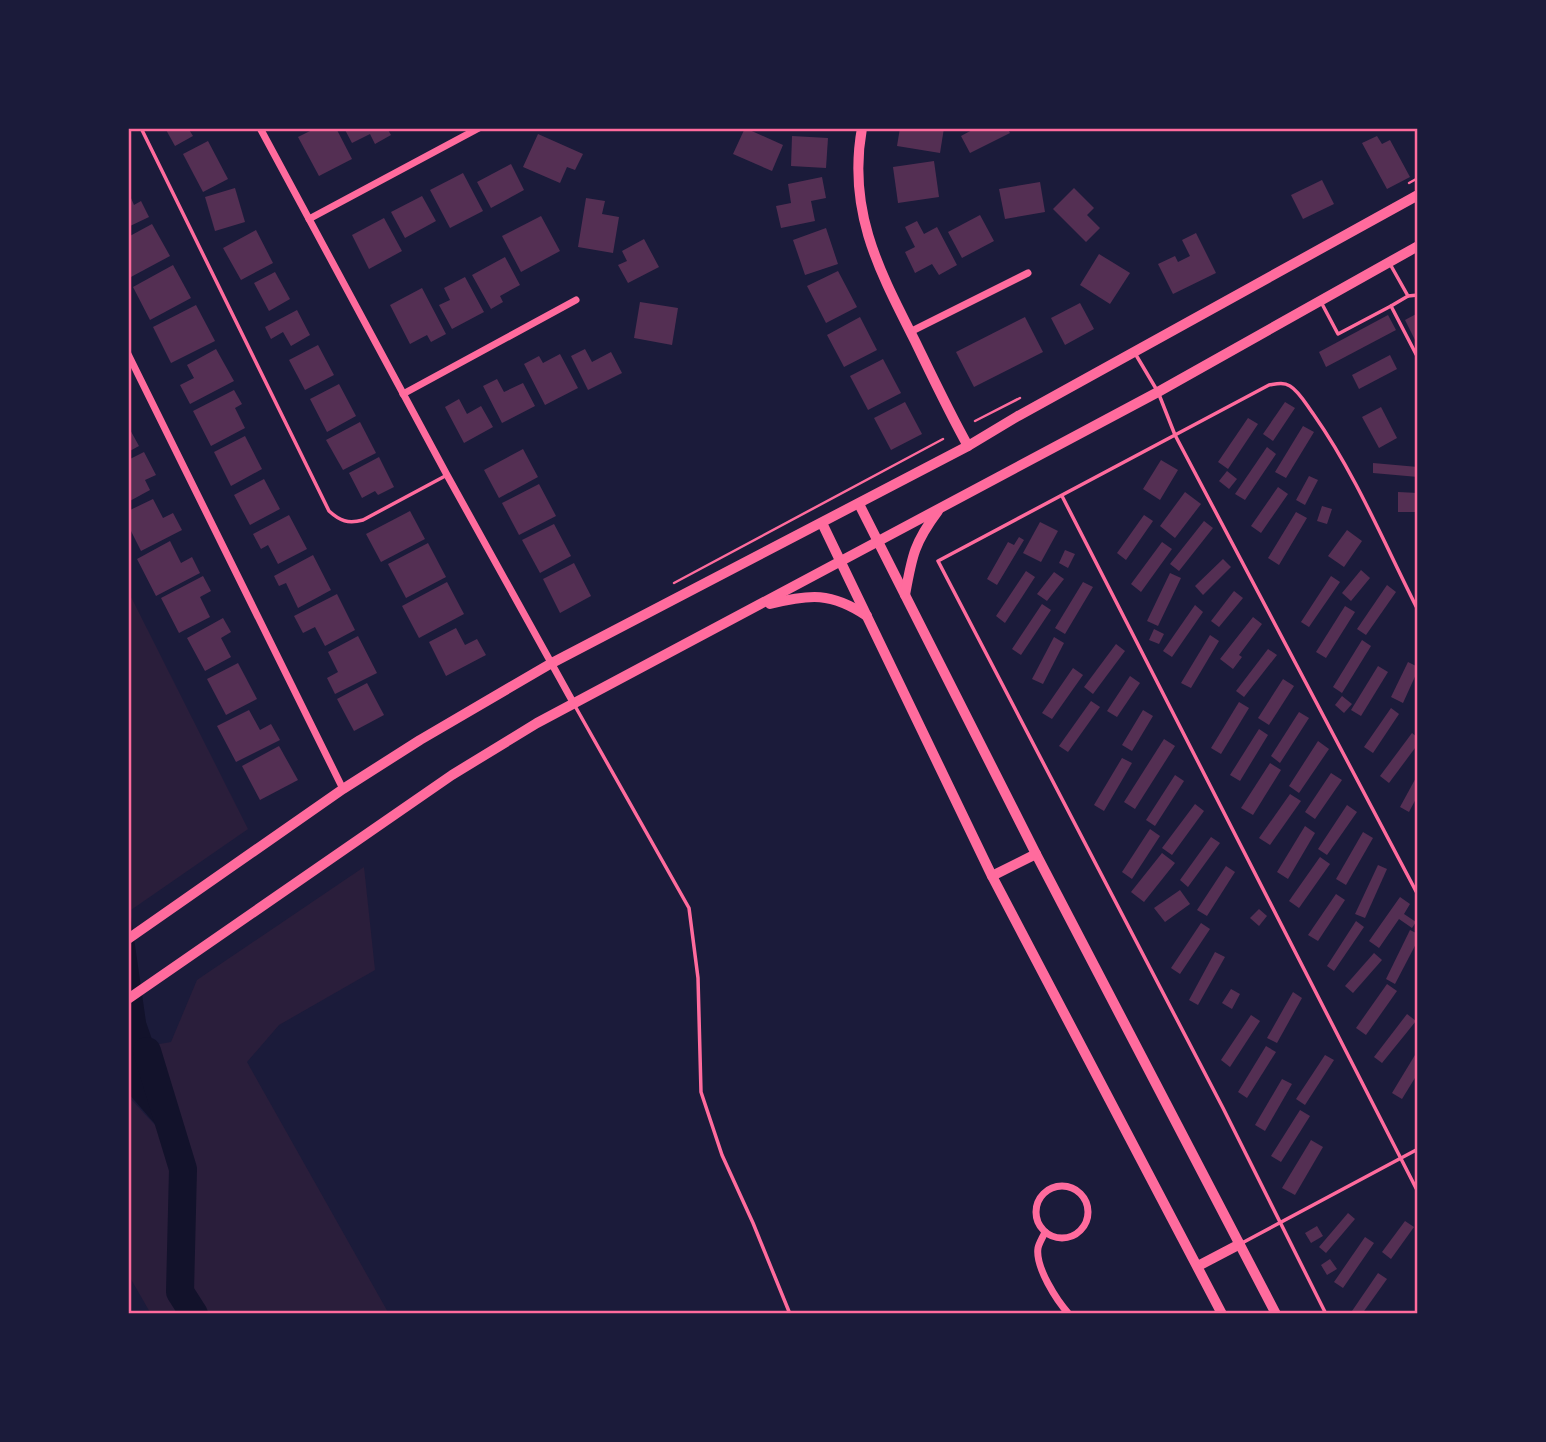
<svg xmlns="http://www.w3.org/2000/svg" width="1546" height="1442" viewBox="0 0 1546 1442" font-family="'Asap Condensed',sans-serif">
<rect width="100%" height="100%" fill="#1b1b3a"/>
<g fill="#2a1e3b">
<path d="M128,591L248,829L128,912Z"/>
<path d="M364,867L375,970L279,1025L247,1062L389,1314H151L128,1274V1096L168,1139L176,1153V1121L159,1104L154,1045L171,1042L197,980Z"/>
</g>
<path fill="#12122b" d="M128,896L146,1022L154,1045L159,1105L176,1121L186,1150L176,1153L168,1139L128,1093Z"/>
<g fill="none" stroke-linecap="round" stroke-linejoin="round">
<path stroke="#12122b" stroke-width="28" d="M147,1051L183,1169L180,1292L194,1314"/>
</g>
<g fill="#542f53">
<path d="M165,128H188L193,136L175,146Z"/>
<path d="M316,128H336L352,159L319,176L298,137Z"/>
<path d="M344,128H387L391,135L375,144L370,134L352,143Z"/>
<path d="M745,128L783,145L772,171L733,154Z"/>
<path d="M900,128H944L940,153L897,146Z"/>
<path d="M971,128H1007L1010,133L970,153L961,136L972,130Z"/>
<path d="M538,134L583,154L575,170L567,167L560,183L523,167Z"/>
<path d="M792,136L828,138L826,168L791,166Z"/>
<path d="M1377,136L1382,144L1390,140L1410,177L1387,189L1362,143Z"/>
<path d="M208,141L228,179L203,192L183,154Z"/>
<path d="M934,161L939,197L898,203L893,167Z"/>
<path d="M511,164L524,190L491,208L477,182Z"/>
<path d="M463,173L483,211L450,228L430,190Z"/>
<path d="M822,177L826,198L811,201L815,221L781,228L776,206L791,203L788,184Z"/>
<path d="M1322,180L1334,204L1303,219L1291,195Z"/>
<path d="M1040,182L1045,212L1005,219L999,189Z"/>
<path d="M235,188L245,222L215,231L205,197Z"/>
<path d="M1074,188L1094,208L1087,215L1100,228L1086,242L1053,209Z"/>
<path d="M128,191L134,205L141,201L149,217L128,227Z"/>
<path d="M422,196L436,221L405,238L391,212Z"/>
<path d="M586,198L605,201L602,214L619,217L613,253L578,247Z"/>
<path d="M980,215L994,241L962,258L948,232Z"/>
<path d="M541,216L560,251L521,272L502,236Z"/>
<path d="M384,218L402,251L369,269L352,235Z"/>
<path d="M917,221L924,234L937,227L957,265L939,275L932,264L915,273L905,252L915,247L905,227Z"/>
<path d="M152,224L170,256L129,278L128,237Z"/>
<path d="M826,228L838,264L805,275L793,240Z"/>
<path d="M256,230L273,263L241,280L223,248Z"/>
<path d="M1196,233L1216,273L1173,294L1158,264L1175,256L1178,262L1190,256L1182,240Z"/>
<path d="M644,239L659,267L628,283L618,265L627,261L622,251Z"/>
<path d="M1099,254L1130,273L1110,304L1080,285Z"/>
<path d="M505,257L520,285L500,296L503,302L491,309L472,275Z"/>
<path d="M173,265L191,298L150,320L133,287Z"/>
<path d="M838,271L857,307L826,323L807,286Z"/>
<path d="M275,272L290,299L269,311L254,283Z"/>
<path d="M465,277L484,312L452,329L439,305L450,300L444,288Z"/>
<path d="M422,288L446,334L431,342L427,335L410,344L390,305Z"/>
<path d="M640,302L678,308L672,345L634,338Z"/>
<path d="M1080,303L1094,329L1065,345L1051,318Z"/>
<path d="M196,305L215,341L171,363L153,327Z"/>
<path d="M297,310L310,335L291,346L283,332L271,339L265,327Z"/>
<path d="M1418,313V346L1405,320Z"/>
<path d="M1388,315L1396,330L1326,367L1319,352Z"/>
<path d="M860,317L877,350L844,367L827,335Z"/>
<path d="M1025,317L1043,352L974,387L956,352Z"/>
<path d="M318,345L334,375L305,390L289,360Z"/>
<path d="M216,349L234,381L190,404L180,385L194,378L187,365Z"/>
<path d="M585,349L592,362L611,352L622,373L588,390L571,356Z"/>
<path d="M560,354L578,388L545,405L524,364L539,356L543,363Z"/>
<path d="M1390,355L1397,369L1359,389L1352,375Z"/>
<path d="M883,359L901,393L868,410L850,376Z"/>
<path d="M497,379L504,392L523,383L535,406L502,423L483,386Z"/>
<path d="M339,384L356,416L327,432L310,399Z"/>
<path d="M234,390L242,404L235,408L245,428L211,446L193,411Z"/>
<path d="M459,399L467,414L481,406L493,427L464,443L445,407Z"/>
<path d="M905,402L922,434L891,450L874,418Z"/>
<path d="M1285,402L1295,408L1273,441L1263,434Z"/>
<path d="M1381,407L1397,438L1379,448L1362,417Z"/>
<path d="M1248,418L1258,424L1228,469L1218,462Z"/>
<path d="M360,422L376,453L343,470L326,440Z"/>
<path d="M128,426L139,446L128,452Z"/>
<path d="M1303,426L1314,432L1286,478L1275,472Z"/>
<path d="M245,436L262,469L231,486L214,452Z"/>
<path d="M1267,447L1276,454L1245,500L1235,494Z"/>
<path d="M523,449L538,477L499,498L484,470Z"/>
<path d="M144,452L156,475L145,480L150,490L128,502V460Z"/>
<path d="M379,457L394,487L378,495L375,491L362,498L349,473Z"/>
<path d="M1161,460L1178,470L1160,500L1143,489Z"/>
<path d="M1373,463L1418,467V477L1373,473Z"/>
<path d="M1227,471L1237,479L1229,489L1219,481Z"/>
<path d="M1309,476L1318,480L1305,505L1296,500Z"/>
<path d="M264,479L280,509L250,525L234,495Z"/>
<path d="M539,484L556,516L519,535L502,503Z"/>
<path d="M1278,487L1288,494L1261,533L1251,526Z"/>
<path d="M1185,492L1201,504L1175,538L1160,526Z"/>
<path d="M1398,492L1418,493V512H1398Z"/>
<path d="M153,499L163,518L173,513L182,530L141,551L128,525V511Z"/>
<path d="M1322,506L1332,509L1327,524L1317,521Z"/>
<path d="M410,511L425,539L381,562L366,534Z"/>
<path d="M1296,512L1307,518L1279,565L1268,558Z"/>
<path d="M289,515L307,549L278,564L268,545L261,549L253,534Z"/>
<path d="M1144,515L1153,521L1126,560L1117,553Z"/>
<path d="M1204,521L1213,528L1179,571L1170,564Z"/>
<path d="M1040,522L1058,531L1041,562L1023,553Z"/>
<path d="M554,524L571,556L540,573L522,540Z"/>
<path d="M1347,530L1362,541L1344,567L1328,556Z"/>
<path d="M1019,537L1024,540L997,585L987,579L1008,542L1014,545Z"/>
<path d="M170,541L181,563L192,557L200,573L156,596L137,559Z"/>
<path d="M1162,542L1172,549L1141,592L1131,584Z"/>
<path d="M428,543L446,577L406,598L388,564Z"/>
<path d="M1065,550L1075,554L1068,568L1059,563Z"/>
<path d="M313,555L331,590L298,608L286,583L279,586L274,576Z"/>
<path d="M1223,559L1231,567L1203,595L1195,586Z"/>
<path d="M574,563L591,596L560,613L543,579Z"/>
<path d="M1361,570L1370,578L1351,601L1342,593Z"/>
<path d="M1026,571L1035,577L1005,623L996,616Z"/>
<path d="M1054,572L1064,579L1047,601L1037,594Z"/>
<path d="M1170,573L1181,578L1158,626L1147,621Z"/>
<path d="M203,576L211,591L200,597L210,617L179,633L161,598Z"/>
<path d="M1331,576L1340,582L1309,627L1301,622Z"/>
<path d="M447,582L464,614L419,638L402,606Z"/>
<path d="M1083,582L1093,587L1065,634L1055,628Z"/>
<path d="M1387,585L1396,592L1366,635L1357,629Z"/>
<path d="M1234,591L1243,598L1219,627L1211,621Z"/>
<path d="M337,594L355,630L325,646L315,627L303,633L294,616Z"/>
<path d="M1042,604L1051,610L1021,655L1012,649Z"/>
<path d="M1195,605L1203,612L1172,657L1163,651Z"/>
<path d="M1345,606L1355,612L1326,658L1316,652Z"/>
<path d="M1253,617L1262,624L1239,655L1242,657L1233,669L1220,659Z"/>
<path d="M223,618L231,632L221,638L231,657L205,671L187,638Z"/>
<path d="M456,628L465,645L477,639L486,655L446,676L429,642Z"/>
<path d="M1154,629L1164,634L1159,644L1149,640Z"/>
<path d="M1210,635L1219,641L1191,688L1181,683Z"/>
<path d="M358,636L377,673L335,694L327,678L338,672L328,652Z"/>
<path d="M1054,637L1064,643L1043,684L1032,679Z"/>
<path d="M1362,640L1371,646L1342,693L1333,687Z"/>
<path d="M1116,644L1125,651L1093,694L1084,687Z"/>
<path d="M1268,649L1277,655L1244,697L1236,691Z"/>
<path d="M1408,662L1418,667V670L1403,703L1391,697Z"/>
<path d="M238,663L257,699L226,715L207,679Z"/>
<path d="M1378,666L1388,672L1361,716L1351,710Z"/>
<path d="M1073,668L1083,675L1052,719L1042,713Z"/>
<path d="M1130,676L1140,683L1117,717L1107,711Z"/>
<path d="M1283,679L1294,686L1269,725L1258,718Z"/>
<path d="M367,683L384,715L354,731L337,699Z"/>
<path d="M1342,696L1352,704L1344,713L1335,705Z"/>
<path d="M1091,701L1100,707L1068,752L1059,746Z"/>
<path d="M1239,702L1249,708L1221,754L1211,748Z"/>
<path d="M1391,708L1399,714L1373,753L1364,747Z"/>
<path d="M249,710L260,730L271,724L280,740L236,762L217,726Z"/>
<path d="M1143,710L1153,716L1132,751L1122,745Z"/>
<path d="M1299,712L1309,718L1280,763L1271,756Z"/>
<path d="M1259,729L1268,735L1240,781L1230,775Z"/>
<path d="M1412,733L1418,738V744L1389,783L1380,776Z"/>
<path d="M1164,739L1175,746L1135,809L1124,802Z"/>
<path d="M1318,741L1329,749L1299,793L1289,786Z"/>
<path d="M279,746L298,780L260,800L242,766Z"/>
<path d="M1122,758L1132,763L1104,811L1094,805Z"/>
<path d="M1270,763L1281,770L1253,815L1241,808Z"/>
<path d="M1331,773L1342,780L1315,819L1305,812Z"/>
<path d="M1418,774V795L1409,812L1400,807Z"/>
<path d="M1175,775L1184,781L1155,826L1146,820Z"/>
<path d="M1290,794L1301,801L1270,845L1259,838Z"/>
<path d="M1195,804L1204,811L1172,855L1162,848Z"/>
<path d="M1347,805L1357,812L1327,855L1318,849Z"/>
<path d="M1305,826L1315,833L1288,879L1277,872Z"/>
<path d="M1150,829L1160,836L1132,879L1122,872Z"/>
<path d="M1363,832L1373,838L1346,885L1336,879Z"/>
<path d="M1211,837L1220,843L1188,887L1180,880Z"/>
<path d="M1162,853L1175,863L1144,902L1131,892Z"/>
<path d="M1320,857L1330,864L1299,908L1289,901Z"/>
<path d="M1378,865L1387,869L1365,918L1355,914Z"/>
<path d="M1226,866L1235,872L1207,916L1197,910Z"/>
<path d="M1180,890L1190,904L1165,922L1154,908Z"/>
<path d="M1336,894L1345,900L1318,941L1308,935Z"/>
<path d="M1400,897L1410,904L1404,914L1416,922L1412,928L1399,919L1379,948L1369,941Z"/>
<path d="M1259,909L1267,916L1259,926L1250,918Z"/>
<path d="M1356,921L1364,927L1334,971L1327,966Z"/>
<path d="M1201,923L1210,929L1180,974L1171,968Z"/>
<path d="M1410,930L1418,934V940L1395,984L1386,979Z"/>
<path d="M1215,952L1225,957L1198,1005L1189,1000Z"/>
<path d="M1374,953L1382,960L1353,993L1345,986Z"/>
<path d="M1387,984L1397,991L1366,1035L1356,1028Z"/>
<path d="M1231,989L1240,994L1232,1009L1222,1003Z"/>
<path d="M1293,992L1302,998L1277,1043L1267,1038Z"/>
<path d="M1407,1014L1416,1021L1382,1063L1374,1057Z"/>
<path d="M1251,1015L1260,1021L1230,1067L1221,1060Z"/>
<path d="M1266,1046L1276,1052L1247,1098L1238,1092Z"/>
<path d="M1418,1050V1073L1402,1099L1392,1093Z"/>
<path d="M1325,1055L1334,1060L1305,1105L1296,1099Z"/>
<path d="M1282,1079L1292,1084L1265,1131L1255,1125Z"/>
<path d="M1300,1110L1310,1116L1281,1162L1271,1156Z"/>
<path d="M1311,1140L1323,1147L1295,1195L1282,1188Z"/>
<path d="M1348,1213L1355,1219L1326,1253L1319,1247Z"/>
<path d="M1405,1221L1414,1227L1391,1259L1382,1252Z"/>
<path d="M1317,1226L1323,1236L1311,1243L1305,1233Z"/>
<path d="M1365,1237L1374,1243L1343,1288L1334,1282Z"/>
<path d="M1330,1259L1337,1269L1327,1275L1321,1265Z"/>
<path d="M1378,1273L1387,1279L1362,1314H1357L1352,1311Z"/>
</g>
<g fill="none" stroke-linecap="round" stroke-linejoin="round">
<g stroke="#ff6b9d" stroke-width="2.5">
<path d="M1409,183L1418,178"/>
<path d="M975,421L1020,398"/>
<path d="M674,583L943,439"/>
</g>
<g stroke="#ff6b9d" stroke-width="3.5">
<path d="M141,128L329,511C340,521 348,524 363,520L447,475"/>
<path d="M1418,130V131"/>
<path d="M1390,264L1408,296"/>
<path d="M1418,295L1408,296L1391,306L1418,358"/>
<path d="M1321,302L1338,334L1391,306"/>
<path d="M1136,355L1158,392L1175,435L1418,895"/>
<path d="M1062,496L1418,1192"/>
<path d="M575,706L689,908L698,978L701,1092L722,1155L753,1223L790,1314"/>
<path d="M1242,1243L1418,1149"/>
<path d="M1326,1314L1223,1108L938,561L1269,385C1276,384 1283,382 1290,386C1300,392 1307,406 1314,415C1356,475 1385,545 1418,610"/>
</g>
<g stroke="#ff6b9d" stroke-width="7">
<path d="M260,128L447,475L574,704"/>
<path d="M309,219L479,128"/>
<path d="M910,332L1028,273"/>
<path d="M128,354L343,789"/>
<path d="M403,394L576,300"/>
<circle cx="1062" cy="1212" r="26"/>
<path d="M1045,1232C1043,1237 1039,1243 1038,1248C1035,1267 1057,1301 1069,1314"/>
</g>
<path stroke="#ff6b9d" stroke-width="10" d="M862,128C847,211 879,270 915,341C932,376 949,412 968,446"/>
<g stroke="#ff6b9d" stroke-width="10">
<path d="M859,504L1036,854L1276,1314"/>
<path d="M822,523L992,876L1222,1314"/>
<path d="M905,595C912,556 914,543 938,511"/>
<path d="M770,604C810,594 831,592 867,616"/>
<path d="M992,876L1036,854"/>
<path d="M128,939L343,789L420,740L550,664L968,446L1018,416L1418,195"/>
<path d="M128,999L452,775L537,723L1158,392L1418,246"/>
<path d="M1198,1266L1240,1244"/>
</g>
</g>
<rect width="1546" height="1442" fill="none" stroke="#1b1b3a" stroke-width="259"/>
<rect x="130" y="130" width="1286" height="1182" fill="none" stroke="#ff6b9d" stroke-width="2.5"/>
</svg>
